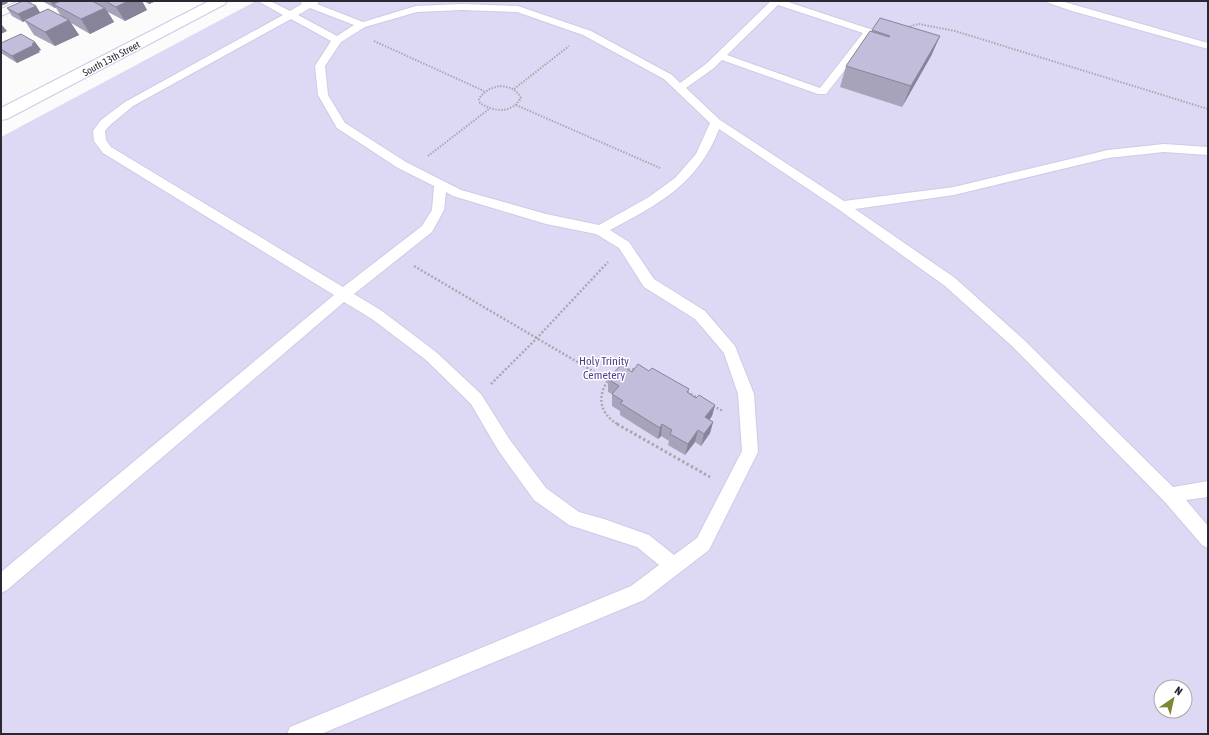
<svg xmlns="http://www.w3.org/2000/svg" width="1209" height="735" viewBox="0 0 1209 735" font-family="'Asap Condensed',sans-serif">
<rect width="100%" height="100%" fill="#fbfbfb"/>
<path fill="#ddd9f4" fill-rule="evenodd" d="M256,1H1208V734H1V137ZM1161,687H1185V711H1161Z"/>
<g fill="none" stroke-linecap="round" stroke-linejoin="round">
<g stroke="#cecae7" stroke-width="2">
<g id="lane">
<path d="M19,1H32L30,3L1,16V9Z"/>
<path d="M258,1H270L290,11L302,4L300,1H320L317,4L363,22L416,6L462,4L518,6L591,31L672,75L680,83L706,64L771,1H785L873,30L874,32L873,34L826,94H818L722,60L714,68L686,88L720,120L844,201L954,187L1108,150L1164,144L1208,147V155L1164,152L1108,158L954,195L855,209L955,278L1022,338L1173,487L1208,481V497L1186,500L1208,526V548L1202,545L1164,501L1012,346L945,286L838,209L719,129C698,184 659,204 610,230L629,242L654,279L705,311L735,346L754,394L758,452L709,550L644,600L321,734H287L290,727L631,586L659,565L637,547L569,525L534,500L498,450L471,404L426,360L372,319L344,302L7,590L1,593V572L334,295L103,153L94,141L93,131L101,120L125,102L283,15ZM778,5L863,33L820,88L727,55ZM310,8L354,25L337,36L298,15ZM462,10L517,12L583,35L664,79L710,123L696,154L675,178L649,197L599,225L546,214L461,190L406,162L345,123L328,95L325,66L341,42L365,27L417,12ZM291,19L331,41L315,66L318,95L337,128L398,168L434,186L432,210L422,226L343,287L111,147L106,140L105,131L109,126L133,106ZM446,192L453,196L546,224L596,234L619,248L644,287L695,319L724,353L738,394L742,451L697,538L674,555L649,535L604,519L579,512L546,488L510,440L481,394L436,352L382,311L354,294L432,232L444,210Z"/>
<path d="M1047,1H1061L1208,43V49L1072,11L1049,3Z"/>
</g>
</g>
<g stroke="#cecae7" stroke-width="2">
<path id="secondary" d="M209,1H227L225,4L7,119L1,120V108Z"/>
</g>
<g stroke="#a9a9ad" stroke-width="2" stroke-dasharray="1.5 1.5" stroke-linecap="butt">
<path d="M907,27L919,24L955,31L1208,109"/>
<path d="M374,41L484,91"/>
<path d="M500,86C510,87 516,89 521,98C511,114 494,112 480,103L479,99C484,91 490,88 500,86Z"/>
<path d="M514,89L569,46"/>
<path d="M516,105L660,168"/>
<path d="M428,156L489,109"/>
</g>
<g stroke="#a9a9ad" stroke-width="2.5" stroke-dasharray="2 2" stroke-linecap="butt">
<path d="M414,266L608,380"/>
<path d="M624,370L637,369"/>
<path d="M610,378C596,395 599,414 619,425"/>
<path d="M491,384L537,338L608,262"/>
<path d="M687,392L700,399"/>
<path d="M713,406L723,411"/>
</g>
<path stroke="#a9a9ad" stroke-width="3" stroke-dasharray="2.5 2.5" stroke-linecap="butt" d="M617,424L710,477"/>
<use href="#lane" fill="#fff" fill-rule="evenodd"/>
<use href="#secondary" fill="#fff" fill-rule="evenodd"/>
</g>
<g fill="#a6a3bb">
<path d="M42,1H142L147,10L125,21L108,12L114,22L90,34L71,23L79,35L55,46L34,35L25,21L23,22L12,16L7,8L36,6L40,13L61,16L56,8H55Z"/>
<path d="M143,1H156L149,4Z"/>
<path d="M872,30L940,36L931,56L902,107L840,87L846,66Z"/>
<path d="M35,42L41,50L38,51L40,52L17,63L1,53V43Z"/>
<path d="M649,371L689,389L688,393L696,398L715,405L712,416L709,420L713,422L710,433L701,446L695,442L685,455L668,445L669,441L661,436L658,439L620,415V411L612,406V394L608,392V379L632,372Z"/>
</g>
<g fill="#878499">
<path d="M1,1H6L8,3L1,6Z"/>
<path d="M50,1H71L53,4L56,8H55Z"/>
<path d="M128,1H142L147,10L125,21L116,7Z"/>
<path d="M148,1H156L149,4Z"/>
<path d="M36,6L41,14L24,20L25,21L23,22L18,14Z"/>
<path d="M105,8L114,22L90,34L81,19Z"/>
<path d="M69,20L79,35L55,46L45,32Z"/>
<path d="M1,24L7,31L1,34Z"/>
<path d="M940,36L931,56L902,107L911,86Z"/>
<path d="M35,42L41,50L38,51L40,52L17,63L12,56Z"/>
<path d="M715,405L712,416L703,429L705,417Z"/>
<path d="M713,422L710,433L701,446L704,434Z"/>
<path d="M662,424L661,436L658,439L660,428Z"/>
<path d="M698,430L695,442L685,455L688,444Z"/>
</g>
<g fill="#c1bdda" stroke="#878499">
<path d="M23,1H26L36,6L18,14L7,8Z"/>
<path d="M61,1H92L105,8L81,19L53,4Z"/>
<path d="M105,1H128L116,7Z"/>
<path d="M48,9L69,20L45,32L24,20Z"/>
<path d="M880,18L940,36L911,86L846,66L870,31L889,37L890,36L872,30Z"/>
<path d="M21,34L35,42L32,44L34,45L12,56L1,49V43Z"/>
<path d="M638,364L649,371L652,368L689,389L687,392L696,398L699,395L715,405L705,417L713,422L704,434L698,430L688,444L670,434L672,430L662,424L660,428L620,403L623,401L612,394L619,386L608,379L621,365L632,372Z"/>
</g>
<g text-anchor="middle" stroke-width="3" stroke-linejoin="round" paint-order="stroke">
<g font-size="10" fill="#292833" stroke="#fff">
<text transform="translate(111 58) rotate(-28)" y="4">South 13th Street</text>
</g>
<g font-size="12" fill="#553c98" stroke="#fff">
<text x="604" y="365">Holy Trinity<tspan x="604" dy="14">Cemetery</tspan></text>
</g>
</g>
<rect width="1209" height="735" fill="none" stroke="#292833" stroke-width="4"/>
<g transform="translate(1173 699) rotate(34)"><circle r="19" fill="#ffffff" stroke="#a9a9ad"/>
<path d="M0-3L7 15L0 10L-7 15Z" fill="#828530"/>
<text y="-6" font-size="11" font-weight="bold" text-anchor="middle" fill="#292833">N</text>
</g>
</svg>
